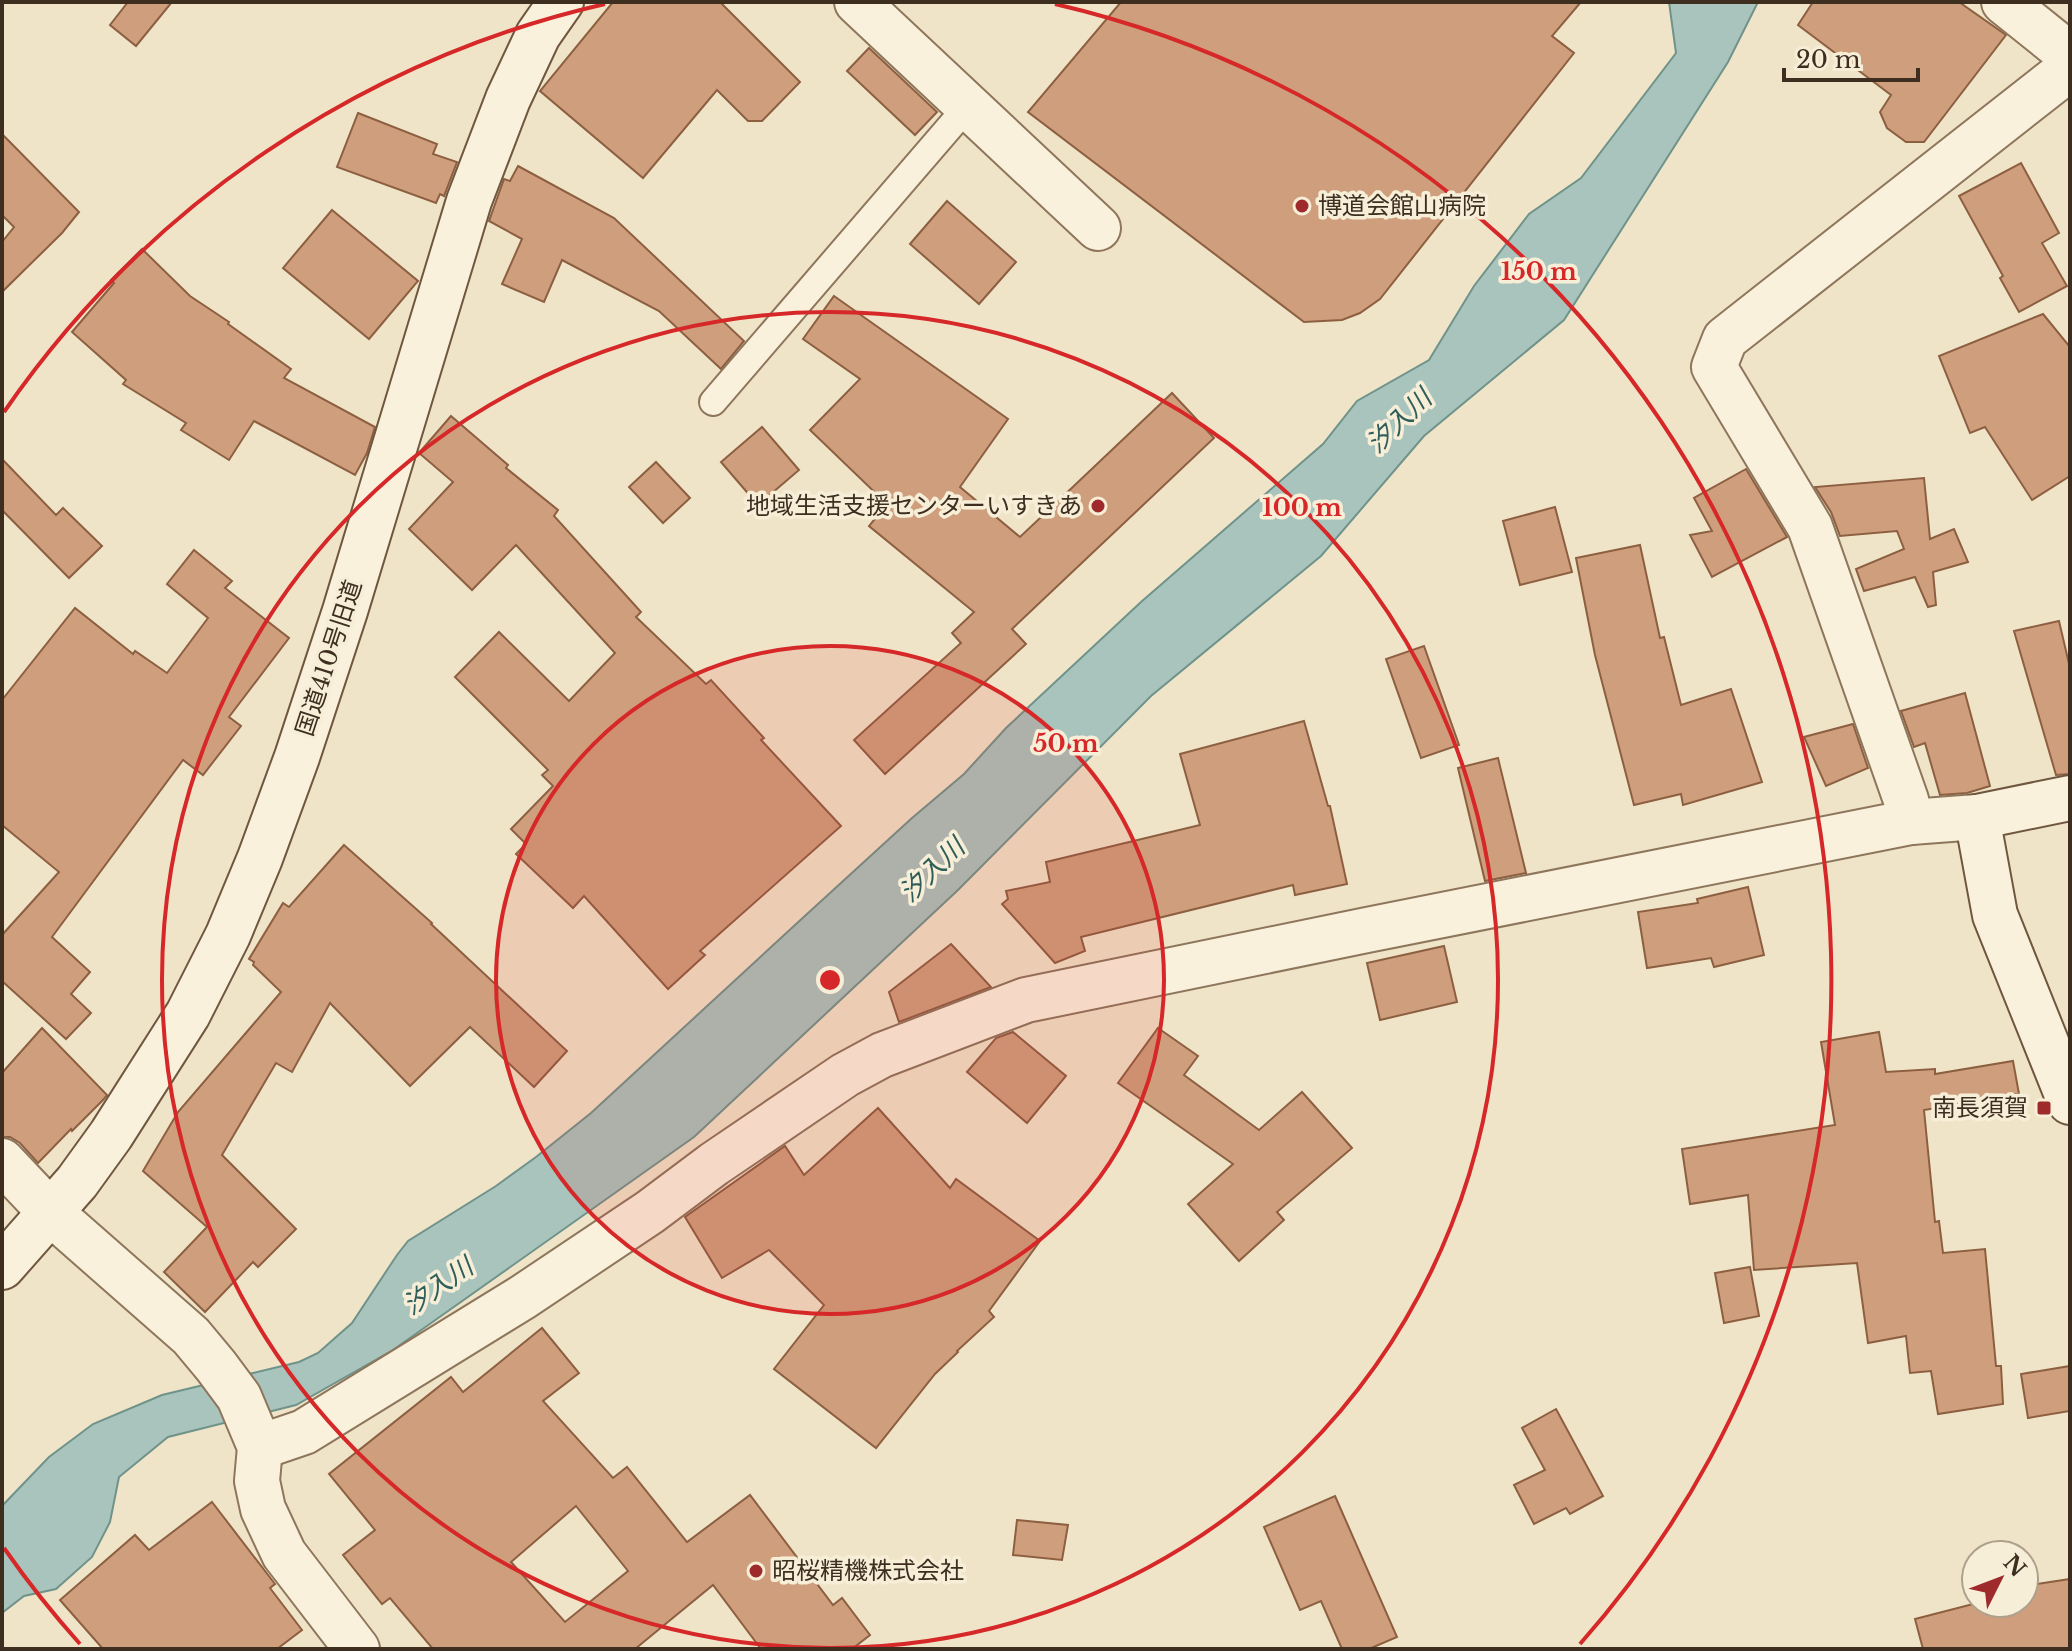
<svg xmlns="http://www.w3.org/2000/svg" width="2072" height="1651" viewBox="0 0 2072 1651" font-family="'Libre Baskerville','Noto Sans JP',serif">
<rect width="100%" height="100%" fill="#f0e4c8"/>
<path fill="#a9c4bc" stroke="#6f938a" stroke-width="2" d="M1669,2H1758L1728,62L1564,320L1424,436L1321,556L1151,696L958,890L694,1137L393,1350L296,1405L168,1437L119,1477L110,1522L92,1557L56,1589L24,1596L2,1613V1506L49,1457L93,1424L162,1395L299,1362L318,1353L352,1323L397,1255L408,1241L496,1186L536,1157L591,1113L795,925L912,818L964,774L1006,728L1141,602L1323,444L1357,401L1429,360L1474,286L1529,214L1581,178L1676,53Z"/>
<g fill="#cf9f7d" stroke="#8d5f41" stroke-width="2" fill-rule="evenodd">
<path d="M128,2H172L136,46L110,25Z"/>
<path d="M613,2H720L800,82L762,121H748L717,90L643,178L540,91Z"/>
<path d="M1121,2H1581L1552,36L1574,53L1380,299L1360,313L1342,320L1304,322L1028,112Z"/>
<path d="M1813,2H1959L2006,35L1924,142H1906L1887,128L1880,112L1891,95L1798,25Z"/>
<path d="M869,48L937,112L915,135L847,71Z"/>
<path d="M358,113L437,144L433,154L457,162L444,196L440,194L436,203L337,167Z"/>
<path d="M2,134L79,212L62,233L2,292V242L14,227L2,215Z"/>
<path d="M2021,163L2059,233L2042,243L2067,286L2019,312L2000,278L2003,276L1959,196Z"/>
<path d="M518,166L614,218L744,341L721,369L659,311L562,260L544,302L502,284L522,239L489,221L504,179L510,181Z"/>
<path d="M947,201L1016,262L979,304L910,244Z"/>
<path d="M332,210L418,281L369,339L283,268Z"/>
<path d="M142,249L190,296L229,322L228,324L291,369L284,378L375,427L367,453L355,475L254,421L229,460L181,430L186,423L123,384L126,380L72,332L114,283L111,280Z"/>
<path d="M834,296L1008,419L960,487L1020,537L1172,393L1214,438L1012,629L1026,644L885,774L854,740L961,643L952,633L974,612L869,526L887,504L810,430L860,379L803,339Z"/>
<path d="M2043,314L2070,347V476L2032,500L1985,427L1970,433L1939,356Z"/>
<path d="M451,416L508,465L506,468L558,510L554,516L641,612L636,617L706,684L711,680L764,738L761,740L841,826L700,951L705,955L668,989L584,896L573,908L516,854L526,844L511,829L553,786L542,775L548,770L455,677L499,632L569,701L615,653L516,545L472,590L409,529L453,482L419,453Z"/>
<path d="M762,427L799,470L758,505L721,462Z"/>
<path d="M2,459L56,515L63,508L102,546L69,578L2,510Z"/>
<path d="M656,462L690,498L663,523L629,487Z"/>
<path d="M1746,469L1787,537L1712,577L1690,535L1712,531L1694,498Z"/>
<path d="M1924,478L1930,539L1954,529L1968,562L1933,572L1936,605L1928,607L1915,577L1864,591L1856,569L1904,549L1897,531L1840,536L1831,512L1815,487Z"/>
<path d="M1555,507L1572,572L1520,585L1503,521Z"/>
<path d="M1640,545L1660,638L1664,637L1681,705L1731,689L1762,782L1683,805L1681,794L1634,805L1595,655L1576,558Z"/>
<path d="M194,550L232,581L225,588L289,638L229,717L241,726L203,775L183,760L52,937L90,972L71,994L91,1013L66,1039L2,981V935L59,872L2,825V700L75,608L133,654L135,651L167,673L208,618L167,584Z"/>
<path d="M2059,621L2070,668V774L2056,775L2014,631Z"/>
<path d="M1424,646L1459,745L1421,758L1386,659Z"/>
<path d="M1965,693L1990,786L1967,793L1940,795L1925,743L1914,747L1901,711Z"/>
<path d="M1304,721L1328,806H1330L1347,884L1295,895L1293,885L1081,937L1085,951L1055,963L1002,904L1008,899L1006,891L1050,882L1046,862L1200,825L1180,754Z"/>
<path d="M1853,724L1868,768L1826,786L1804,737Z"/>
<path d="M1498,758L1526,873L1485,881L1458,768Z"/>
<path d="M344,845L432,923L431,924L567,1051L534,1087L470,1027L410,1086L330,1003L292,1072L276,1063L222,1155L296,1229L258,1267L253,1262L205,1312L164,1272L207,1227L143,1171L178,1112L281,992L253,965L254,962L249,959L283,903L289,907Z"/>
<path d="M1748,887L1764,955L1714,967L1711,958L1647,968L1638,912L1698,903L1697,899Z"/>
<path d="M951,944L991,987L899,1022L889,992Z"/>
<path d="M1444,946L1457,1002L1380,1020L1367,963Z"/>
<path d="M42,1028L107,1095L103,1100L72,1131L71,1129L38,1163L20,1143L10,1137H2V1073Z"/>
<path d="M1158,1028L1198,1056L1184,1075L1259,1130L1302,1092L1352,1148L1277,1212L1284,1220L1239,1261L1188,1204L1233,1164L1118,1083Z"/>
<path d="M1013,1032L1066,1076L1027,1123L967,1072L996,1038Z"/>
<path d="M1879,1032L1886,1072L1935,1069V1074L2013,1061L2019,1094L1924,1110L1935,1222L1939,1221L1943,1253L1985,1249L1996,1366H2001L2003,1404L1938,1414L1931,1371L1910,1373L1906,1336L1868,1343L1857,1263L1754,1270L1748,1195L1690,1204L1682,1149L1835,1125L1821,1042Z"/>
<path d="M878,1108L950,1188L956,1179L1040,1241L989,1311L994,1317L957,1351L958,1352L935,1374L876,1448L774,1369L824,1305L769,1250L722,1278L685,1217L785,1146L804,1175Z"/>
<path d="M1750,1267L1759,1316L1724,1323L1715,1273Z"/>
<path d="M542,1328L579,1373L543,1401L613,1478L627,1467L687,1542L750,1495L833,1605L842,1598L870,1635L852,1649H761L713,1585L635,1649H433L390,1598L382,1604L343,1555L375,1530L329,1474L451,1377L463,1392ZM576,1506L628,1571L565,1622L511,1562Z"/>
<path d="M2070,1366V1411L2028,1418L2021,1374Z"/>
<path d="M1556,1409L1603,1496L1570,1514L1566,1508L1534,1524L1514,1485L1545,1470L1522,1428Z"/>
<path d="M1335,1496L1397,1637L1369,1649H1342L1321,1601L1300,1610L1264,1527Z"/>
<path d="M212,1502L275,1584L270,1588L302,1630L277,1649H103L60,1600L135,1535L149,1550Z"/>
<path d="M1017,1520L1068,1525L1062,1560L1013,1555Z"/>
<path d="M2070,1579V1649H1923L1915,1619L1977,1603H2024V1586Z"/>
</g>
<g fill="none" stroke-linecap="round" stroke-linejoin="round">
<g stroke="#8d765c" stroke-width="30">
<path id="lane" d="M713,402L967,107"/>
</g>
<g stroke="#8d765c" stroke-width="48">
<g id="street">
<path d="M857,2L1098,228"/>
<path d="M2004,2L2070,55"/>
<path d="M1911,822L1906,800L1810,527L1714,367L1725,339L2070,68"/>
<path d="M2,1161L51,1213L191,1336L216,1366L239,1397L260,1447L257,1481L263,1509L284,1554L357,1649"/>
<path d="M260,1447L304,1432L523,1297L650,1212L714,1164L845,1075L882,1055L1026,1000L1367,930L1911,822L1977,817"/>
</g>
</g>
<g stroke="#6f573f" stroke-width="48">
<g id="secondary">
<path d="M2070,798L1977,817L1995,915L2070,1102"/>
<path d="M2,1267L77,1182L111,1135L188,1014L228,935L260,858L297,757L345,611L469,201L508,99L538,35L561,2"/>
</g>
</g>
<use href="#lane" stroke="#faf1dc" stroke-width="26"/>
<use href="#street" stroke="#faf1dc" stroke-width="44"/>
<use href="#secondary" stroke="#faf1dc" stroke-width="44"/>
</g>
<circle cx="830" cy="980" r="334" fill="#d62828" fill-opacity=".12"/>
<g fill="none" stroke="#d62828" stroke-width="4">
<circle cx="830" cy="980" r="334"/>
<circle cx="830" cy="980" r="668"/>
<path d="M80 1644A1002 1002 0 0 1 4 1548M4 412A1002 1002 0 0 1 605 4M1055 4A1002 1002 0 0 1 1580 1644"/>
</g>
<g fill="#9e2a2b" stroke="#f7eed8" stroke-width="3">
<circle cx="1302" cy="206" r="8"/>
<circle cx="1098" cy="506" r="8"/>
<rect x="2036" y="1100" width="16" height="16" rx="4"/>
<circle cx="756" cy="1571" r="8"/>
</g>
<g text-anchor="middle" stroke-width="7" stroke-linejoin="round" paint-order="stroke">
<g font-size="24" fill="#3d2e20" stroke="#f7eed8" text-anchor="start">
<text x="1318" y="214">博道会館山病院</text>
<text x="1082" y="514" text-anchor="end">地域生活支援センターいすきあ</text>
<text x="2028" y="1116" text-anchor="end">南長須賀</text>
<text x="772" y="1579">昭桜精機株式会社</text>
</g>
<g font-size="24" fill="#3d2e20" stroke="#f7eed8">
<text transform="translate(329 658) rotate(-72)" y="8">国道410号旧道</text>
</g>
<g font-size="26" font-style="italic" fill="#2f5d5a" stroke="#f7eed8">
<text transform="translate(1399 421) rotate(-44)" y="9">汐入川</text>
<text transform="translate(932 870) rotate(-44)" y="9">汐入川</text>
<text transform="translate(438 1286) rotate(-35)" y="9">汐入川</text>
</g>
</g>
<circle cx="830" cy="980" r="12" fill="#d62828" stroke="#f7eed8" stroke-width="4"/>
<g font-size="24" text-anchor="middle" font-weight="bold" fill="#d62828" stroke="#f7eed8" stroke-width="7" stroke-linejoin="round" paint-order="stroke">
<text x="1539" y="280">150 m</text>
<text x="1302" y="516">100 m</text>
<text x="1066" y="752">50 m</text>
</g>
<rect width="2072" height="1651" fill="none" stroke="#3d2e20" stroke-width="8"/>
<g transform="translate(2000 1579) rotate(48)"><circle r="38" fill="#f7eed8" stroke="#ada18e" stroke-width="2"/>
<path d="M0-6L14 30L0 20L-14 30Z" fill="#9e2a2b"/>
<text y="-12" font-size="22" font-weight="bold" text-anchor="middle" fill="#3d2e20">N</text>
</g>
<path d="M1784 68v12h134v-12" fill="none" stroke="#3d2e20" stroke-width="4"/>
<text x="1796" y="68" font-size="24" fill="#3d2e20" stroke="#f7eed8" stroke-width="6" paint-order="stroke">20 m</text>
</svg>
